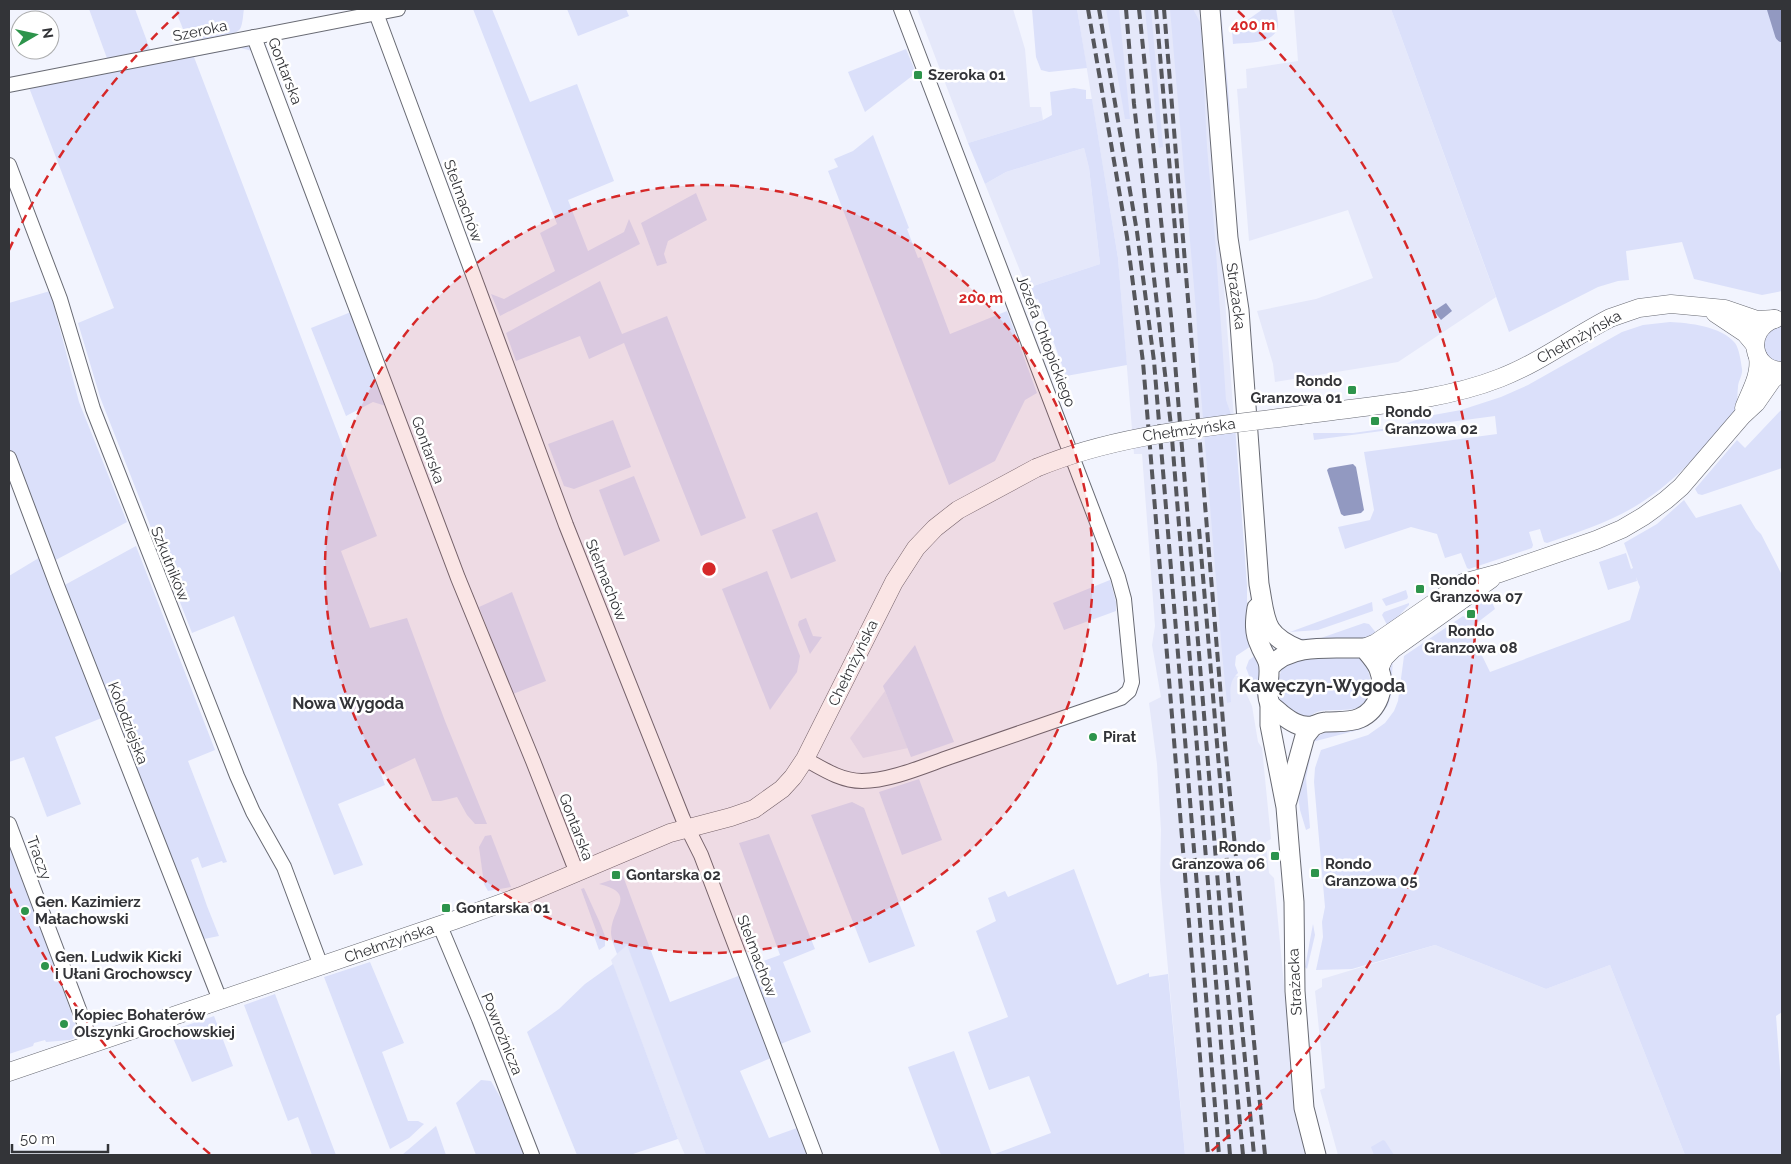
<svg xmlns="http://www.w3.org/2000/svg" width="1791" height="1164" viewBox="0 0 1791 1164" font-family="Raleway,sans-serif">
<rect width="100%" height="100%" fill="#f2f4fe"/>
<g fill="#e5e8fa">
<path d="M917,9H1013L1025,49L1030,107H1041L1043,120L968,143Z"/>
<path d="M1077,9H1203L1247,591L1235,649L1233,675L1238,676L1252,706L1258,742L1262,748L1271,839L1266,842L1269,873L1274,878L1296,1115L1306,1155H1185L1160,881L1161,830L1157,764L1149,703L1161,697L1152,645L1155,626L1142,454H1134L1118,258Z"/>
<path d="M1294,9H1391L1496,297L1398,362L1275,382L1273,364L1257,311L1316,299L1373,278L1348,210L1249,241L1237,89L1247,88L1246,69L1298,61Z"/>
<path d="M1084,148L1089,168L1100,264L1027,288L985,184L1006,172Z"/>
<path d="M885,691L908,748L863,758L850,738Z"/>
<path d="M627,944L651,1006L706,1155H685L678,1139L611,960Z"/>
<path d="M1435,945L1546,989L1610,965L1685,1155H1338L1320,1090L1325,1088L1315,991L1322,987V979Z"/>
</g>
<g fill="#dbe0fa">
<path d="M89,9H135L151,52L108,61Z"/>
<path d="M175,9H244C243,14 243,24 240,29C232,38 200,42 189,44Z"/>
<path d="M473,9H492L530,102L577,84L614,181L568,200L588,251L624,232L629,219L640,244L500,316L491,294L504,299L555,271L540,233L557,224Z"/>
<path d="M567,9H626L629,16L578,36Z"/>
<path d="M1032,9H1077L1087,68L1049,72L1041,70L1036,57Z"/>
<path d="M1106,9H1119L1130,119H1125Z"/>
<path d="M1145,9H1151L1163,147L1159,148Z"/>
<path d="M1170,9H1193L1201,24L1207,147L1215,237L1226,400L1235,426L1247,585V615L1251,646L1236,656L1235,665L1238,673C1229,681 1230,691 1231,702L1227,703L1222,653L1200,382L1196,310Z"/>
<path d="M1218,9H1221L1230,111L1227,123Z"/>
<path d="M1263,9H1276C1277,14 1278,20 1278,25C1276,45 1247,42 1233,44L1232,31Z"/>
<path d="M1391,9H1782V291L1762,295L1694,279L1682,242L1626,251L1629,280L1618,281L1598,287L1509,332Z"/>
<path d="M244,44L251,48L252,51L241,48L194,57L377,536L341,551L370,628L407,618L445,721L487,824H475L467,815L457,797L441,801H432L415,758L381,774L385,785L338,804L363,865L334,875L234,616L192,633L100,397L78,323L114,308L28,85Z"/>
<path d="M906,49L916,73L865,112L848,72Z"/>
<path d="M1074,88L1086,90V99H1092L1118,258L1127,365L1066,376L1038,299L1032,301L1027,288L1100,264L1089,168L1084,148L1006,172L985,184L968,143L1043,120L1052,115L1050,92Z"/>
<path d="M873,135L909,228L907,229L918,258L921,257L950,334L1007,311L1037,393L1025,400L995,461L949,485L828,171L838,167L834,159L853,151Z"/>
<path d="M696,193L707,220L668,241L664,254L667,263L657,266L641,223Z"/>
<path d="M600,281L622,334L667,316L746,518L701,536L624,343L589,359L580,336L516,361L506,333Z"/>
<path d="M50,291L79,402L127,522L52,562L9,449V303Z"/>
<path d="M351,312L386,406L373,402L346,416L311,328Z"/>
<path d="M1670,322C1689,323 1721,326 1735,343C1739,348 1741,362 1742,369C1743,375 1738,381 1738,387C1737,395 1738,402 1736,410C1707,445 1678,480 1639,504C1611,522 1578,532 1547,543L1544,542L1540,529L1529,532L1533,545L1532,548L1469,569L1467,568L1461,553L1445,558L1437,534L1411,527L1345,549L1338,527L1370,520L1374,510L1364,452L1497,434L1495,416L1314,440L1313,433H1353L1396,427L1428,416L1461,410L1501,397L1528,385L1622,332L1643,325Z"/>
<path d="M1782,325V363H1776L1764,353C1763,339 1764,327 1782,325Z"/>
<path d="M1782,409V468L1702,495L1698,494L1695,489L1737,440L1745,448Z"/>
<path d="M613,420L631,467L574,489L564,486L548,444Z"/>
<path d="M634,476L660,541L624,556L599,490Z"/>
<path d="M1684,500L1696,518L1741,504L1756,529L1761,534L1782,575V1012L1776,1016L1782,1096V1155H1685L1610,965L1546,989L1435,945L1352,969L1316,970L1323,937L1322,922L1325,907L1314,782L1315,768L1321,750L1368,735L1385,723L1394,711L1398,701L1404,656L1463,616L1467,618L1476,612V607L1490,598L1495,609L1469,629L1490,672L1630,620L1640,587L1636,577L1637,581L1608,590L1599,562L1626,553L1631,569L1633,568L1624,543L1657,524Z"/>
<path d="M817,512L836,561L791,579L772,530Z"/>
<path d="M136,546L215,750L188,761L227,862L223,863L222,861L202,868L198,857L191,860L207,906L219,936L199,940L61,587Z"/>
<path d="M42,556L104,717L55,737L81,804L47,817L24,757L9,762V576Z"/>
<path d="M767,571L800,656L797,672L770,710L722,589Z"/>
<path d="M1110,580L1116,602V611L1064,630L1053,603Z"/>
<path d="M1406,590L1408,597L1407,599L1386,606L1382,599Z"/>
<path d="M512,592L546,681L513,694L479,607Z"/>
<path d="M1372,602L1373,611L1318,630L1290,632Z"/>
<path d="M1409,603V605L1388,627L1382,615L1384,612Z"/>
<path d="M806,618L813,636L822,637L810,654L798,625L799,621Z"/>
<path d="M1364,623L1369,624L1377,634L1362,640L1297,642L1293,639L1321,638Z"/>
<path d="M915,645L954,742L911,757L883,686Z"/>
<path d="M1256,655L1260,667L1259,697L1258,698L1246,668L1249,660Z"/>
<path d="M1360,656C1367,666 1372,676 1370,689C1366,719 1336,706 1317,712C1312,714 1309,718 1304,721L1283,706L1280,699L1277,686L1282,667L1291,659Z"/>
<path d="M1393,657L1391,695L1388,705L1378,718L1362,729L1312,742C1322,730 1334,730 1348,729L1389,675V668Z"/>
<path d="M1307,753L1311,754L1306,778L1310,828L1306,830L1300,810L1298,796Z"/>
<path d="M919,779L942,840L902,855L879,792Z"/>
<path d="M852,802L864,808L915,946L869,963L811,815Z"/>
<path d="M769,834L815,949L783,962L811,1032L778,1045L747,967L780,955L739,843Z"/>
<path d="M491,835L511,887L488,891L484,884L479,847L485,836Z"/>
<path d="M9,841L79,1034V1036L70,1040L46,1042L45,1040L34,1043L33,1046L9,1054Z"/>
<path d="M1074,869L1117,985L1149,973V977L1168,974L1185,1155H941L908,1067L954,1051L992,1155L1051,1133L1029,1076L989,1090L968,1032L1008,1017L976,931L996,921L988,898L1005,891L1008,897Z"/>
<path d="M623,876L670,1002L741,975L771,1058L740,1071L769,1138L797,1128L808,1155H706L627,945L617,954C615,948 611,939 611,932C612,907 638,894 599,884Z"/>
<path d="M584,888L600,923L605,936V946L599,950L594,936L597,933L581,889Z"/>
<path d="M1313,924L1315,935L1307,969L1305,967Z"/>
<path d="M370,962L404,1043L382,1052L408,1121H418L424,1124L409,1138L390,1149L324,977Z"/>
<path d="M613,964L678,1139L630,1155H577L527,1032L559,1009L585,984Z"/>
<path d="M275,994L336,1155H312L298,1117L288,1121L244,1005Z"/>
<path d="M214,1016L233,1066L192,1082L170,1031Z"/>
<path d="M481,1080L491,1081L507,1109L524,1155H476L456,1103Z"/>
<path d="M436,1126L446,1155H402Z"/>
<path d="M1383,1140L1385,1141L1394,1155H1374L1371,1147Z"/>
</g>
<g fill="#9299c1">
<path d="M1446,303L1452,311L1441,320L1434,311Z"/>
<path d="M1353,464L1356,467L1364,510L1361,513L1344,516L1341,514L1327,470L1329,468Z"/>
</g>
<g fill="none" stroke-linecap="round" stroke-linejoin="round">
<path stroke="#9299c1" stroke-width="14" d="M1774,9L1782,35"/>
<g stroke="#686a73" stroke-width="16">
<g id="minor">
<path d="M376,13L566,525L683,819L701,855L815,1155"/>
<path d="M254,37L458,578L533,761L577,873"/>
<path d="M9,85L398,9"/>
<path d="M9,165L60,299L93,409L237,776L253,812L284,867L321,966"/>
<path d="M9,458L58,588L220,1000"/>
<path d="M805,759C823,769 841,781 862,781C890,781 924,766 950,757C1007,737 1064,718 1121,698L1129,691L1132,682L1124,599L1118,577L901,9"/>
<path d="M9,824L92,1044"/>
<path d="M440,926L479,1019L532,1155"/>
</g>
</g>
<g stroke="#686a73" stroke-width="19">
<g id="tertiary">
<path d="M1715,313L1745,333L1755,345"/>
<path d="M1774,319C1745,330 1751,370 1782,371"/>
<path d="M1744,408C1750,392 1761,375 1758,357"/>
<path d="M1301,415C1365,406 1439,402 1500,378C1539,363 1573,337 1610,318L1639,308L1671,304L1725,309L1757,320L1775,319"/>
<path d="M1364,648L1376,643L1463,583L1500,573L1596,540L1622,529L1644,516L1666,500L1681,487L1742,416L1756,403L1772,380L1782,372"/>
<path d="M1379,669L1384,658L1393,649L1491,579"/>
<path d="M9,1072L455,920L521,896L670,833L731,817L754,809L782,789L793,777L805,759L894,582L916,548L935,528L958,510L1036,468"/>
</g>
</g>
<g stroke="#686a73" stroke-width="21">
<g id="secondary">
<path d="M1210,9L1228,238L1239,310L1259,584C1266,621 1262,634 1300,650"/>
<path d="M1257,608C1255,621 1254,633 1260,645C1262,651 1266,656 1268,662C1272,675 1264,691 1270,704C1272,707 1278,711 1281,714C1290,721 1300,728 1312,726C1317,725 1321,722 1326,722C1337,721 1349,723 1360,718C1378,710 1386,687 1379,669C1376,661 1369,654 1364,648C1334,649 1290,642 1269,668"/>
<path d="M1270,704V725L1286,807L1290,856L1294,902L1295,991L1304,1108L1316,1155"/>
<path d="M1287,801L1305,736L1313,726"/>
</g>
</g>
<use href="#minor" stroke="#fff" stroke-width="14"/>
<use href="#tertiary" stroke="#fff" stroke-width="18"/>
<use href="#secondary" stroke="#fff" stroke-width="19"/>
<g stroke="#55565b" stroke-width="4" stroke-dasharray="10 5" stroke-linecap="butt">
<path d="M1088,9L1127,237L1143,362L1208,1155"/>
<path d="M1099,9L1137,232L1154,361L1219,1155"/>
<path d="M1126,9L1134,104L1171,426L1230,1155"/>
<path d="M1139,9L1172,326L1221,921L1243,1155"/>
<path d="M1156,9L1179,275"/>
<path d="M1164,9L1224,734L1265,1155"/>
<path d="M1199,529L1232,922L1254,1155"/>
</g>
<g stroke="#686a73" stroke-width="19" stroke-linecap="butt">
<path id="tertiary-bridge" d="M1036,468C1120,433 1212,427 1301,415"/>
</g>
<use href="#tertiary-bridge" stroke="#fff" stroke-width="18"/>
</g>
<circle cx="709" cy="569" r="384" fill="#d62828" fill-opacity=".12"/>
<g fill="none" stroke="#d62828" stroke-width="2.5" stroke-dasharray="9 6">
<circle cx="709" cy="569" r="384"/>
<path d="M210 1154A769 769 0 0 1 9 888M9 250A769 769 0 0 1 180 11M1238 11A769 769 0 0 1 1208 1154"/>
</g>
<g fill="#2d944b" stroke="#fff" stroke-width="2">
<rect x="913" y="70" width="10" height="10" rx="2.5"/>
<rect x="1347" y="385" width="10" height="10" rx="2.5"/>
<rect x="1370" y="416" width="10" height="10" rx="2.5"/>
<rect x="1415" y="584" width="10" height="10" rx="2.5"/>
<rect x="1466" y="609" width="10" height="10" rx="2.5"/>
<circle cx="1093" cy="737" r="5"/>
<rect x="1270" y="851" width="10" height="10" rx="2.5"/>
<rect x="1310" y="868" width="10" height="10" rx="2.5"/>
<rect x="611" y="870" width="10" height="10" rx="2.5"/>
<rect x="441" y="903" width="10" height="10" rx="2.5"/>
<circle cx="25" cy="911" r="5"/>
<circle cx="45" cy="966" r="5"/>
<circle cx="64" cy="1024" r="5"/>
</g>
<g text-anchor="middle" stroke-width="5" stroke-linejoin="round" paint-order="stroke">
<g font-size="15" fill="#333438" stroke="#fff">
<text transform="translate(200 31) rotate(-12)" y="5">Szeroka</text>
<text transform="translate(285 71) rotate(69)" y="5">Gontarska</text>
<text transform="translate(463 201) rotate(70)" y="5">Stelmachów</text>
<text transform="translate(1236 296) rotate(82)" y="5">Strażacka</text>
<text transform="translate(1579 337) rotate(-29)" y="5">Chełmżyńska</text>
<text transform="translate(1046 341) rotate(69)" y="5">Józefa Chłopickiego</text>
<text transform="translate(1189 430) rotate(-8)" y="5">Chełmżyńska</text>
<text transform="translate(428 450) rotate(70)" y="5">Gontarska</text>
<text transform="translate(170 564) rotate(68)" y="5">Szkutników</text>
<text transform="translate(606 580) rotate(68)" y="5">Stelmachów</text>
<text transform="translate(853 663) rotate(-64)" y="5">Chełmżyńska</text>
<text transform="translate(128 723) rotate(69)" y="5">Kołodziejska</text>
<text transform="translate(576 827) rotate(69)" y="5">Gontarska</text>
<text transform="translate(39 858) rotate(70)" y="5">Traczy</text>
<text transform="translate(389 943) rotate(-19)" y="5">Chełmżyńska</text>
<text transform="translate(757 956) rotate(69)" y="5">Stelmachów</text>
<text transform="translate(1295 982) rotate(-93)" y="5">Strażacka</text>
<text transform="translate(502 1034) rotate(68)" y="5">Powroźnicza</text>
</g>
<g font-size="15" font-weight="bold" fill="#333438" stroke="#fff" text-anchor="start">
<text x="928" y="80">Szeroka 01</text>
<text x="1342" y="386" text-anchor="end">Rondo<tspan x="1342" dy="17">Granzowa 01</tspan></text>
<text x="1385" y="417">Rondo<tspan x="1385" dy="17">Granzowa 02</tspan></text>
<text x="1430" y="585">Rondo<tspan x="1430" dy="17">Granzowa 07</tspan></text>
<text x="1471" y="636" text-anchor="middle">Rondo<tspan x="1471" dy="17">Granzowa 08</tspan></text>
<text x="1103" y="742">Pirat</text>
<text x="1265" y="852" text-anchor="end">Rondo<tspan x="1265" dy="17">Granzowa 06</tspan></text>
<text x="1325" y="869">Rondo<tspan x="1325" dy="17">Granzowa 05</tspan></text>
<text x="626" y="880">Gontarska 02</text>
<text x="35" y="907">Gen. Kazimierz<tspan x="35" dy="17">Małachowski</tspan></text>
<text x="456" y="913">Gontarska 01</text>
<text x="55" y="962">Gen. Ludwik Kicki<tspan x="55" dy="17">i Ułani Grochowscy</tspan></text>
<text x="74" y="1020">Kopiec Bohaterów<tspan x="74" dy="17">Olszynki Grochowskiej</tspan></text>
</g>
<g font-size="16" font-weight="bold" fill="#333438" stroke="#fff">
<text x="348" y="709">Nowa Wygoda</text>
</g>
<g font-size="18" font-weight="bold" fill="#333438" stroke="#fff">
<text x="1322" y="692">Kawęczyn-Wygoda</text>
</g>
</g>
<circle cx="709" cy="569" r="8" fill="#d62828" stroke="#fff" stroke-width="2.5"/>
<g font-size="15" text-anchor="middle" font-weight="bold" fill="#d62828" stroke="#fff" stroke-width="5" stroke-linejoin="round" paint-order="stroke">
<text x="1253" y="30">400 m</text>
<text x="981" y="303">200 m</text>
</g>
<rect width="1791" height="1164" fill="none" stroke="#333438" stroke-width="20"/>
<g transform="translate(35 35) rotate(81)"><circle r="24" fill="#ffffff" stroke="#adaeaf"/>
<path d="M0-4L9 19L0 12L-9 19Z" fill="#2d944b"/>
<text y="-8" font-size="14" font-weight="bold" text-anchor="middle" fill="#333438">N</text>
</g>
<path d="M12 1144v8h96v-8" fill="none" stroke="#333438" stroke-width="2.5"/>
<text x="20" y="1144" font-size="15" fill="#333438" stroke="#ffffff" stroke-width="4" paint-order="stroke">50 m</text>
</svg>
